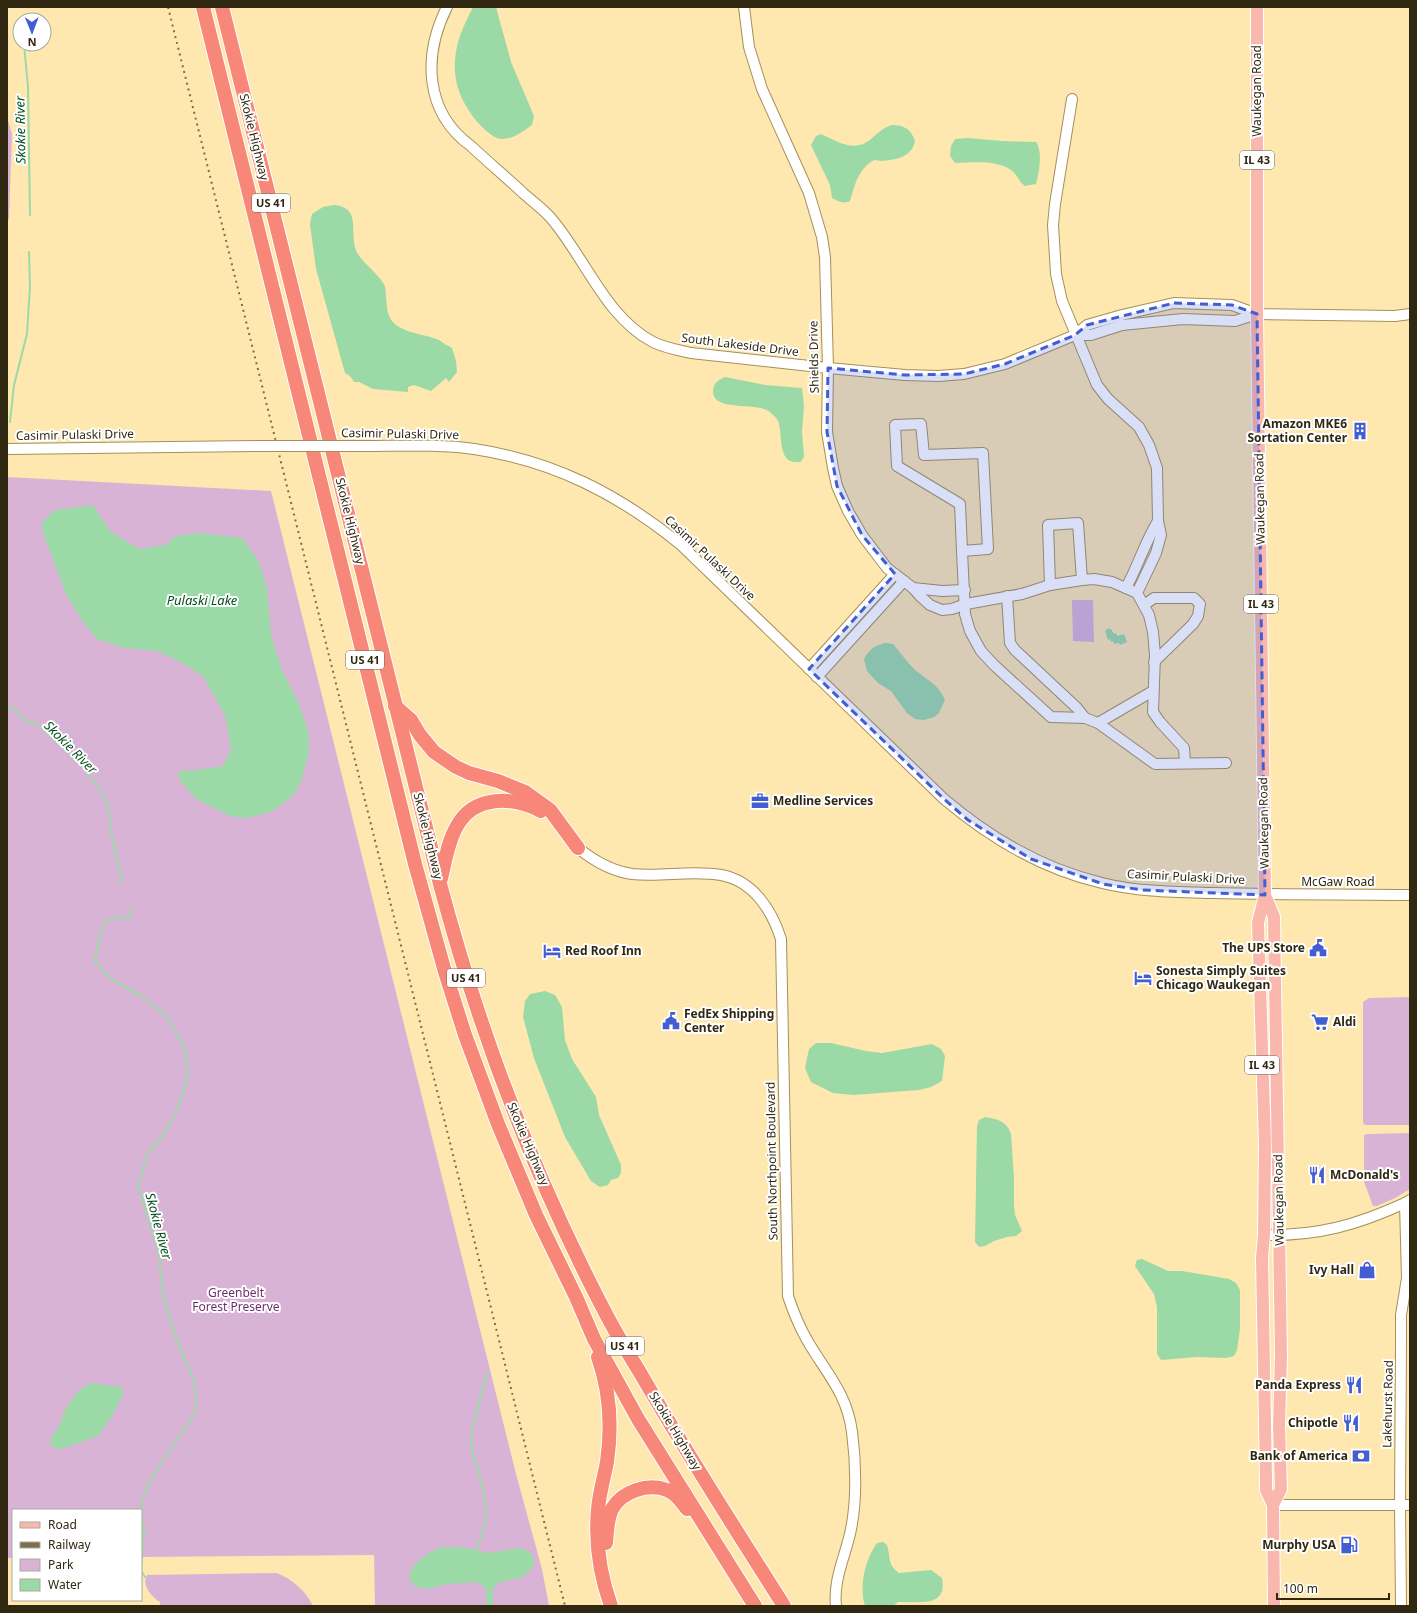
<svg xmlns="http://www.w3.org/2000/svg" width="1417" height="1613" viewBox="0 0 1417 1613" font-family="'Noto Sans',sans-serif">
<rect width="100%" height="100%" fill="#fee8af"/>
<g fill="#d9b3d5">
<path d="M7,117L12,134L9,219L7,221Z"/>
<path d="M7,477L271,491L516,1474L542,1569L549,1606H375L374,1555L141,1557V1510H13V1558H7Z"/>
<path d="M1072,600H1093L1094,642L1073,641Z"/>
<path d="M1410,997V1125H1365L1363,1123V1002L1369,998Z"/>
<path d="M1410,1133V1189L1395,1198L1377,1206H1373L1364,1182V1135L1367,1134Z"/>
<path d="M277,1573C293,1580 305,1590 313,1606H160V1602C152,1597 141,1585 147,1575Z"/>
</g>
<g fill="#9bd9a6">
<path d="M473,7H496L511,62L534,116L532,125C522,132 510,142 497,138C492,136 488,132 484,129C466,111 453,88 455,61C456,41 464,25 473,7Z"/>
<path d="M892,125C904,125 911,129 915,141C914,144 913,148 911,150C904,160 884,162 874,160C858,169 855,185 850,201C843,204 839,202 832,198L830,185L811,145L816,136L821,134C838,142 855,153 871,139C878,133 884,127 892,125Z"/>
<path d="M968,138L1002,141L1036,142C1043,151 1039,173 1036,184L1025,186C1019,182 1017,174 1011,170C994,159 973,163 955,163L950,156L951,146L955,139Z"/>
<path d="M334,205C364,208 347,235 358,254C363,263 383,278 385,287C388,302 383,319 401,328C412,334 427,335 439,340C443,343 448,346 452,348L456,361L457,372L449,382L446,378L431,391L414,385L408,387V392L373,389L359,382H354L350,376L345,373L316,269L310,224L312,214L323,207Z"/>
<path d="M725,377L765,385L802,388L804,406L802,432L804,456C803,460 801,463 796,462C777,462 783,433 778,421C776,417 772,414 770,412C758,401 705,414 714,386C716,381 721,379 725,377Z"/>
<path d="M93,505L110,531L139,549L166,545L175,536L199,533L242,538L258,560L267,587L271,635L282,670L299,704L309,733V751L302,780L293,796L271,812L247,818L230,816L196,799L179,779L178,771L198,770L223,766L231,749L225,715L203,676L182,663L157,651L125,648L97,639L86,626L67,596L43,533L42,522L55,510Z"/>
<path d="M1107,629H1111L1114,634L1116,633L1117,636L1124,634L1127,642L1120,645L1119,643L1114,644L1113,641L1111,642L1110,639L1108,640L1105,631Z"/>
<path d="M886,643L893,644C900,652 906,661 914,669C926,680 938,683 945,700L939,713L934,717L924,720L915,719L907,713L891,691L878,683L867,671L864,659C870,649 875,645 886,643Z"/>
<path d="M545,991L555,995L562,1007L565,1040L572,1059L596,1097L599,1115L621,1165V1173L618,1178L611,1180L608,1185L600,1187L591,1181L565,1137L534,1058L523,1017L525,1001L530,994Z"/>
<path d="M816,1043H831L866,1051L882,1053L932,1044L941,1049L945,1056L942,1081L931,1087L919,1090L853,1095L833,1093L811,1082L805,1068L809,1049Z"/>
<path d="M985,1117C997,1119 1007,1121 1011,1134L1014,1178V1205L1015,1215L1022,1231L1016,1236L1007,1237L994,1241L985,1246L979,1247L975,1242L977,1126L979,1120Z"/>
<path d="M1142,1259L1168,1271H1182L1229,1279L1236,1283L1240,1290V1329L1237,1350L1234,1356L1226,1358L1197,1357L1161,1360L1157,1354V1307L1154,1294L1135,1266L1137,1260Z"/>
<path d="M91,1383L120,1387L124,1392L113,1415L98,1436L61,1449L52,1447L50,1440L60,1424L66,1408L78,1391Z"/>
<path d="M883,1542L887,1545C891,1558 887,1564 899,1573L931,1570L942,1578C948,1609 917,1601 898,1602L893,1606H865C859,1585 865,1560 877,1543Z"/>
<path d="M441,1547H462L488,1553L519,1548L529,1551L534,1557L533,1568L521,1578L500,1582L493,1588V1606H487L486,1588L476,1582L447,1584L428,1589L416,1587L409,1579C411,1562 427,1554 441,1547Z"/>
</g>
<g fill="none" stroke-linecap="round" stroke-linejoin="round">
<g stroke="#9bd9a6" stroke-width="2">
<path d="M20,19V20"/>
<path d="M24,44L28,87L30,215"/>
<path d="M10,422L14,385L27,334L30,286L29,252"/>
<path d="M7,706L14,709L25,720L40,726L84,768L98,787L108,805L111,831L122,883"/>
<path d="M132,908V913L128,919L117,917L105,921L99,938L95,961L112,980L141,996L167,1016L184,1047L188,1070L184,1092L174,1116L163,1135L148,1153L138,1185L160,1256V1270L164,1297L170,1319L177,1341L194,1380L196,1398L195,1413L149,1482L142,1501L141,1510"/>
<path d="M141,1512L144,1532L141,1568"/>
<path d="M476,1550C491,1516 487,1501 477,1467C475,1460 471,1451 471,1444C472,1422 482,1393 487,1372"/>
<path d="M141,1571L145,1577"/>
</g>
<g stroke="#a5905a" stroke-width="12">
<g id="minor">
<path d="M447,7C423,55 424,112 471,146C488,162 506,177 523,193C532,201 542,208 550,217C585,257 605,317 653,342C665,348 678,350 691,353L828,368L905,375L938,376L964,374L1005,364L1075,335L1087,325L1122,315L1174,303L1232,305L1257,314L1395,316L1410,314"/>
<path d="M744,7L749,47L762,89L809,193L822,237L825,257L828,368L827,432L833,468L837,486L848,511L862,535L887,568L913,588L920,596L930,605L942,610L952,609L966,604L1022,594L1050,585L1082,580L1094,579L1112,582L1137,593L1149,615L1153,632L1155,655L1153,712L1160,722L1184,748L1185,763"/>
<path d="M1072,99L1055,204L1053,225L1056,274L1062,301L1097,385L1108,399L1139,427L1149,445L1157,468L1158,521L1161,535L1156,553L1137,593"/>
<path d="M1075,335H1091L1122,325L1183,319L1235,321L1257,314"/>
<path d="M921,424L924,455L983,453L988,549L962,551L960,504L897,466L895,425Z"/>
<path d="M365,446C401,446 438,444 474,449C554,461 618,494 680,544L944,799C990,838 1042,869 1102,883C1138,892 1176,892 1213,893C1279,895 1344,894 1410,895"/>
<path d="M7,449L255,446"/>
<path d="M962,551L965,614L970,631L981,651L994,665L1051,717L1085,718L1098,723L1155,764L1226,763"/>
<path d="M1050,585L1048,525L1078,523L1082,580"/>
<path d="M913,588L942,591L965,590"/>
<path d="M1126,588C1138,566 1145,542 1158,521"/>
<path d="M1007,596L1010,643L1015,650L1077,708L1085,718"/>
<path d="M1144,605L1154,598H1194L1200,604L1198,616L1193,624L1154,662"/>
<path d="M809,669L895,574"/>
<path d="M817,677L904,581"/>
<path d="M1098,723L1153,691"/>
<path d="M578,848C594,861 611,871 632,874C662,877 692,870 721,875C754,881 772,911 781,939L788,1296C793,1311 799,1326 807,1340C826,1373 847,1393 852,1432C856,1462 857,1500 851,1529C846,1555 833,1579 836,1606"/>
<path d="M1264,1235C1318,1236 1357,1225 1405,1203L1410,1200"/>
<path d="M1273,1505H1410"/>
<path d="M1401,1606L1400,1505L1401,1343V1315L1407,1278L1405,1203"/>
</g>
</g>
<g stroke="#fff" stroke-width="14">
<g id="major">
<path d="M1257,7V314L1265,895L1258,923L1265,1144L1264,1235L1262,1258L1266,1478V1490L1273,1505L1274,1606"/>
<path d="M1265,895L1274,917L1281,1355L1279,1425L1281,1489L1273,1505"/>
</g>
</g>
<g stroke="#fff" stroke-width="16">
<g id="highway">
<path d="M203,7L415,864L445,972L465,1035L498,1124L536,1215L576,1297L594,1339L638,1419L755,1606"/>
<path d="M222,7L440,884C480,1034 535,1179 607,1316C618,1337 630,1356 642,1376C687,1454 736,1530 784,1606"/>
<path d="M395,706L411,720L420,735L434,752L456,767L469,773L498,781L525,792L550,810L578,848"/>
<path d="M440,882C445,864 447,843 457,826C474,795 513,796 541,811"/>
<path d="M598,1357C610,1391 612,1427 607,1462C604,1478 599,1494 598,1510C595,1543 600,1575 611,1606"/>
<path d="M606,1543C607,1531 607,1520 612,1509C622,1491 648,1483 667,1490C676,1493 682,1502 687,1509"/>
</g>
</g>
<use href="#minor" stroke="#fff" stroke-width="10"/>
<use href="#major" stroke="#fab7ae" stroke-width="12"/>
<use href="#highway" stroke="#f78778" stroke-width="14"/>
<path stroke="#7c6f4b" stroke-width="2" stroke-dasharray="2 4" stroke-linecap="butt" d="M168,7L565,1606"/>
<g stroke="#a5905a" stroke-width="12" stroke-linecap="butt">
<path id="minor-bridge" d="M255,446H365"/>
</g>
<use href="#minor-bridge" stroke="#fff" stroke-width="10"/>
</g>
<path fill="#425ed1" fill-opacity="0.2" stroke="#425ed1" stroke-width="3" stroke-dasharray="8 5" stroke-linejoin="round" d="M1174,303L1232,305L1257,314L1265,895L1142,890L1103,884L1031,859L968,820L944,799L809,669L895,574L862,535L837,486L827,432L828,368L905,375L964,374L1005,364L1075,335L1087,325Z"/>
<defs>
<g id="building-bare" transform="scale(1.38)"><path d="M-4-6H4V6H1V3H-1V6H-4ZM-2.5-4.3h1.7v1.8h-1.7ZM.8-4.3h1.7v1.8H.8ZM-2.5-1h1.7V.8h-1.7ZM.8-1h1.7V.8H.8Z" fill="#425ed1" stroke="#fff" stroke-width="2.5" paint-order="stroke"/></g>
<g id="office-bare" transform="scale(1.38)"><path d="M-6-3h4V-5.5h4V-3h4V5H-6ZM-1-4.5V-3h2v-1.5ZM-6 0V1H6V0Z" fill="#425ed1" stroke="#fff" stroke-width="2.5" paint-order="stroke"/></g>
<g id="civic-bare" transform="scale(1.38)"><path d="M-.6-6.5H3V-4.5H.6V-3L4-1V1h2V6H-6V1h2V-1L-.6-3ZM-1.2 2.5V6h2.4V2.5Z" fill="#425ed1" stroke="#fff" stroke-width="2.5" paint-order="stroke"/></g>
<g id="hotel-bare" transform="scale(1.38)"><path d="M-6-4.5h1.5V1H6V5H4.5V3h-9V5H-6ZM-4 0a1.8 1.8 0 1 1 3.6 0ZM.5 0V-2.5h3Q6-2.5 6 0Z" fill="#425ed1" stroke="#fff" stroke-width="2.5" paint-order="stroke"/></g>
<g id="supermarket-bare" transform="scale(1.38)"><path d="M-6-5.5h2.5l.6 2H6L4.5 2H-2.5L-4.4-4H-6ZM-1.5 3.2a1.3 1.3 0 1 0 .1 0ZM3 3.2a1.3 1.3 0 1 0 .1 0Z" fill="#425ed1" stroke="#fff" stroke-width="2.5" paint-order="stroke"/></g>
<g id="restaurant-bare" transform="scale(1.38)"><path d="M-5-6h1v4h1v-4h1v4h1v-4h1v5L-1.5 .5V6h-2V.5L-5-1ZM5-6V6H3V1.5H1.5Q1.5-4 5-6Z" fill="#425ed1" stroke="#fff" stroke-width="2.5" paint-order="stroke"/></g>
<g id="shop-bare" transform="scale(1.38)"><path d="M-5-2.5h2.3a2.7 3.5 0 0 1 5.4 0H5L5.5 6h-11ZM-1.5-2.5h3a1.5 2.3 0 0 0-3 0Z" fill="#425ed1" stroke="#fff" stroke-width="2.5" paint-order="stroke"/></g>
<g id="bank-bare" transform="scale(1.38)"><path d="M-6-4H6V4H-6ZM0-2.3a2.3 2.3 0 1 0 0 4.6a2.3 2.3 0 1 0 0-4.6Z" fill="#425ed1" stroke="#fff" stroke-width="2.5" paint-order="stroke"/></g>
<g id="fuel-bare" transform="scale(1.38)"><path d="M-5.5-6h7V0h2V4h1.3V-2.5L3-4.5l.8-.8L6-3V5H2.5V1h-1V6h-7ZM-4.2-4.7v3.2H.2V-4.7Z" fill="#425ed1" stroke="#fff" stroke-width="2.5" paint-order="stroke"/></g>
</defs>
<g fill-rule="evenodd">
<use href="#building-bare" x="1360" y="431"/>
<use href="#office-bare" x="760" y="801"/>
<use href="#civic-bare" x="1318" y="948"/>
<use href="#hotel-bare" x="552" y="951"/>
<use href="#hotel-bare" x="1143" y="978"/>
<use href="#civic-bare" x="671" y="1021"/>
<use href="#supermarket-bare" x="1320" y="1022"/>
<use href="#restaurant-bare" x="1317" y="1175"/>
<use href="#shop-bare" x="1367" y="1270"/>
<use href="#restaurant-bare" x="1354" y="1385"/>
<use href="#restaurant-bare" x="1351" y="1423"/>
<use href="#bank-bare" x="1361" y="1456"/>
<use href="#fuel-bare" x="1349" y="1545"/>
</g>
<g text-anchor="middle" stroke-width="4" stroke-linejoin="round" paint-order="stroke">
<g fill="#fff" stroke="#6e6858" stroke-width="1">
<rect x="1240" y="151" width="34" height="18" rx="3"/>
<rect x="252" y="194" width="38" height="18" rx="3"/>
<rect x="1244" y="595" width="34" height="18" rx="3"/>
<rect x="346" y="651" width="38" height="18" rx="3"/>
<rect x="447" y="969" width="38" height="18" rx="3"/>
<rect x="1245" y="1056" width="34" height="18" rx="3"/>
<rect x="606" y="1337" width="38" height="18" rx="3"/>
</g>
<g font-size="11" font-weight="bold" fill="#302811">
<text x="1257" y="164">IL 43</text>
<text x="271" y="207">US 41</text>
<text x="1261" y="608">IL 43</text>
<text x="365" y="664">US 41</text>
<text x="466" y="982">US 41</text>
<text x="1262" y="1069">IL 43</text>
<text x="625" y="1350">US 41</text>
</g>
<g font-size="12" fill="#302811" stroke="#fff">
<text transform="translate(1257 91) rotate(-90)" y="4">Waukegan Road</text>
<text transform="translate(254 137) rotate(76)" y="4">Skokie Highway</text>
<text transform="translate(740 345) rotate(7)" y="4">South Lakeside Drive</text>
<text transform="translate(814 357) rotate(-91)" y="4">Shields Drive</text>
<text transform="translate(400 434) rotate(1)" y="4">Casimir Pulaski Drive</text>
<text transform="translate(75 435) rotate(-1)" y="4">Casimir Pulaski Drive</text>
<text transform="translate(1260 499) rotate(-91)" y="4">Waukegan Road</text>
<text transform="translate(350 521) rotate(76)" y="4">Skokie Highway</text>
<text transform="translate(710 558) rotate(43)" y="4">Casimir Pulaski Drive</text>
<text transform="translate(1264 823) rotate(-91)" y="4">Waukegan Road</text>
<text transform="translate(428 836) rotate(76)" y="4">Skokie Highway</text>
<text transform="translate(1186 877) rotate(3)" y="4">Casimir Pulaski Drive</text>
<text x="1338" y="886">McGaw Road</text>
<text transform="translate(528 1144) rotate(67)" y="4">Skokie Highway</text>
<text transform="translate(772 1161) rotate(-91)" y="4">South Northpoint Boulevard</text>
<text transform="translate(1279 1200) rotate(-91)" y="4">Waukegan Road</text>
<text transform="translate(1388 1404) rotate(-89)" y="4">Lakehurst Road</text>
<text transform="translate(675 1431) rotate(59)" y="4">Skokie Highway</text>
</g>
<g font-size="12" font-weight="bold" fill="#302811" stroke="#fff" text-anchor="end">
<text x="1347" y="428">Amazon MKE6<tspan x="1347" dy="14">Sortation Center</tspan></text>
<text x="773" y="805" text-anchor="start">Medline Services</text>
<text x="1305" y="952">The UPS Store</text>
<text x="565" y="955" text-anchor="start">Red Roof Inn</text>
<text x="1156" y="975" text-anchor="start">Sonesta Simply Suites<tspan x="1156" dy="14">Chicago Waukegan</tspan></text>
<text x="684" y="1018" text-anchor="start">FedEx Shipping<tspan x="684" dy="14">Center</tspan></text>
<text x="1333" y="1026" text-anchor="start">Aldi</text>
<text x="1330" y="1179" text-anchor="start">McDonald's</text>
<text x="1354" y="1274">Ivy Hall</text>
<text x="1341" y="1389">Panda Express</text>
<text x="1338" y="1427">Chipotle</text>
<text x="1348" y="1460">Bank of America</text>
<text x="1336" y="1549">Murphy USA</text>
</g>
<g font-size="12" fill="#6f2d6c" stroke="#fff">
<text x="236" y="1297">Greenbelt<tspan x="236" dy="14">Forest Preserve</tspan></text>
</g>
<g font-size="13" font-style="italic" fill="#064f20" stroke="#fff">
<text transform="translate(20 130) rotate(-91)" y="5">Skokie River</text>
<text x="202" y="605">Pulaski Lake</text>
<text transform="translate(71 747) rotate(45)" y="5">Skokie River</text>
<text transform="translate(159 1226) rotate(75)" y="5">Skokie River</text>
</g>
</g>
<rect width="1417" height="1613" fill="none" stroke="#302811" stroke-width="16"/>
<rect x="12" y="1509" width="130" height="92" fill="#ffffff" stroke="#aca9a0"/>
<rect x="20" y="1522" width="20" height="6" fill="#fab7ae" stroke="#aca9a0"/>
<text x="48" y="1529" font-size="12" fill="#302811">Road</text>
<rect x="20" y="1542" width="20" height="6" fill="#7c6f4b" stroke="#aca9a0"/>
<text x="48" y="1549" font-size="12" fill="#302811">Railway</text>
<rect x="20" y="1559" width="20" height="12" fill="#d9b3d5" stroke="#aca9a0"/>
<text x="48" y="1569" font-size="12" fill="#302811">Park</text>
<rect x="20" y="1579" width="20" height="12" fill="#9bd9a6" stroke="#aca9a0"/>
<text x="48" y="1589" font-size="12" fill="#302811">Water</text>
<g transform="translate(32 32) rotate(179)"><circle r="19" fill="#ffffff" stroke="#aca9a0"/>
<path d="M0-3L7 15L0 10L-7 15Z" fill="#425ed1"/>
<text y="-6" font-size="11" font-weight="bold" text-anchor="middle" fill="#302811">N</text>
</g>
<path d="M1277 1593v6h112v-6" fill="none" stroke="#302811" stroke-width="2"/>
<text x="1283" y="1593" font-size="12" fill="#302811" stroke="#ffffff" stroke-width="3" paint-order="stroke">100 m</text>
</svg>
